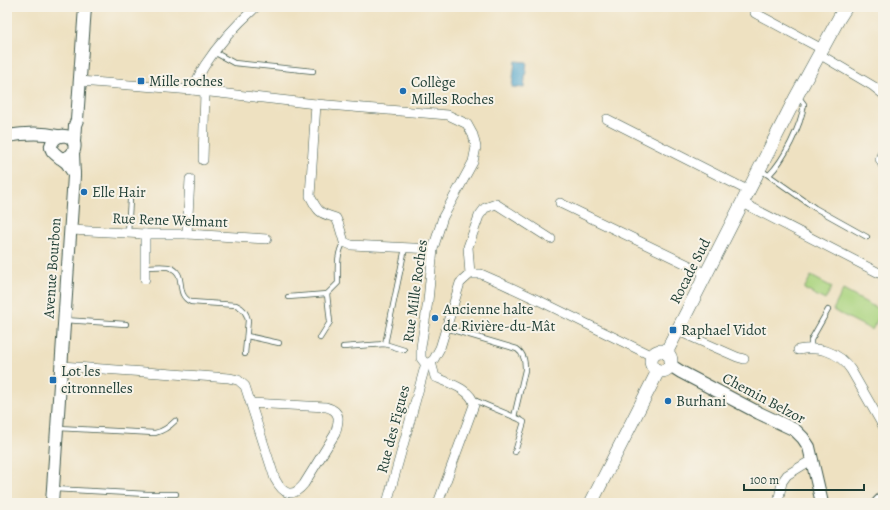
<svg xmlns="http://www.w3.org/2000/svg" width="890" height="510" viewBox="0 0 890 510" font-family="Alegreya,serif">
<rect width="100%" height="100%" fill="#f7f3e8"/>
<filter id="ink" filterUnits="userSpaceOnUse"><feTurbulence type="fractalNoise" baseFrequency=".025" numOctaves="2"/><feDisplacementMap in="SourceGraphic" scale="8" xChannelSelector="R" yChannelSelector="G"/><feConvolveMatrix kernelMatrix="1 2 1 2 8 2 1 2 1" color-interpolation-filters="sRGB"/></filter>
<filter id="wash" filterUnits="userSpaceOnUse"><feTurbulence type="fractalNoise" baseFrequency=".012" numOctaves="4" result="noise"/><feDisplacementMap in="SourceGraphic" scale="16" xChannelSelector="R" yChannelSelector="G"/><feGaussianBlur stdDeviation="0.9" result="paint"/><feColorMatrix in="noise" values="0 0 0 0 0 0 0 0 0 0 0 0 0 0 0 0 0 1.4 0 .05"/><feComposite in="paint" operator="in"/></filter>
<g filter="url(#wash)">
<rect width="100%" height="100%" fill="#eee1c1"/>
<g fill="#aad47f" stroke="#64885a">
<path d="M811,276L832,287L825,300L804,289Z"/>
<path d="M843,290L882,311L872,330L833,310Z"/>
</g>
<path fill="#50a4cc" stroke="#387080" d="M515,61L527,62L524,88L512,87Z"/>
</g>
<g filter="url(#ink)">
<g fill="none" stroke-linecap="round" stroke-linejoin="round">
<g stroke="#3e5649" stroke-width="6">
<g id="service">
<path d="M214,52L234,63L313,71"/>
<path d="M761,170L815,208L867,237"/>
<path d="M769,175C784,160 801,126 804,104L801,100L797,98"/>
<path d="M128,233L130,200"/>
<path d="M146,267C153,267 161,266 168,267C189,272 173,294 191,302L236,305C243,308 246,312 248,320L245,354"/>
<path d="M288,297L327,294"/>
<path d="M64,320L126,324"/>
<path d="M446,328L517,349C524,354 525,361 525,370L514,417"/>
<path d="M247,336L279,343"/>
<path d="M320,338L330,322L327,294L338,283C338,269 336,254 344,242"/>
<path d="M385,344L405,248"/>
<path d="M343,347L385,344L404,350"/>
<path d="M811,348V340L828,310"/>
<path d="M474,400L519,419L524,422L515,452"/>
<path d="M58,428L155,433C164,431 169,427 175,421"/>
<path d="M54,489L147,494H176"/>
</g>
</g>
<g stroke="#3e5649" stroke-width="10">
<g id="minor">
<path d="M755,13L822,49"/>
<path d="M819,54L873,86L883,94"/>
<path d="M80,81L192,90L316,104L448,115L467,124L473,135L476,147L473,162L443,217L433,249L428,301L421,347V358L424,362L427,363L431,362L434,359L440,348L460,283L470,274H481L497,281L542,302L652,356"/>
<path d="M192,90C196,82 200,73 205,65C219,43 237,24 256,7"/>
<path d="M316,104L310,196C318,212 319,213 336,218L339,225L344,242L351,245L433,249"/>
<path d="M607,119L749,191"/>
<path d="M883,151L880,159L883,165"/>
<path d="M203,160L205,92"/>
<path d="M560,203L707,274"/>
<path d="M743,203L883,275"/>
<path d="M71,230L145,234H187L267,239"/>
<path d="M187,234L190,179"/>
<path d="M470,274L468,247L479,216L485,208L496,204L551,239"/>
<path d="M145,279V234"/>
<path d="M678,331L737,357L744,359"/>
<path d="M798,350C818,346 839,351 851,370L883,426"/>
<path d="M431,362L435,377C447,382 473,390 474,405L438,503"/>
<path d="M61,366L229,378L238,380L245,386L275,479C283,494 292,499 304,484L335,434C339,421 342,411 326,407L251,403"/>
<path d="M387,503L426,363"/>
<path d="M778,503L782,482L787,475L813,459"/>
</g>
</g>
<g stroke="#3e5649" stroke-width="14">
<g id="tertiary">
<path d="M7,136C24,133 41,132 58,136"/>
<path d="M74,142L75,125L77,120L85,7"/>
<path d="M60,158C76,160 80,139 66,136C61,135 57,136 54,140C44,151 61,157 67,163C69,166 71,170 74,173"/>
<path d="M670,365L681,372L759,413L795,430L803,438L809,447L822,503"/>
<path d="M52,503L74,176L73,153"/>
<path d="M878,503L883,498"/>
</g>
</g>
<g stroke="#3e5649" stroke-width="14">
<g id="secondary">
<circle cx="661" cy="361" r="10"/>
<path d="M666,353L796,97L839,18L846,7"/>
<path d="M591,503L658,371"/>
</g>
</g>
<use href="#service" stroke="#fff" stroke-width="4.5"/>
<use href="#minor" stroke="#fff" stroke-width="9"/>
<use href="#tertiary" stroke="#fff" stroke-width="12"/>
<use href="#secondary" stroke="#fff" stroke-width="13"/>
</g>
</g>
<g fill="#1f6fb2" stroke="#f7f3e8" stroke-width="1.5">
<rect x="137" y="77" width="8" height="8" rx="2"/>
<circle cx="403" cy="91" r="4"/>
<circle cx="84" cy="192" r="4"/>
<circle cx="435" cy="318" r="4"/>
<rect x="669" y="326" width="8" height="8" rx="2"/>
<rect x="49" y="376" width="8" height="8" rx="2"/>
<circle cx="668" cy="401" r="4"/>
</g>
<g text-anchor="middle" stroke-width="4" stroke-linejoin="round" paint-order="stroke">
<g font-size="15" fill="#1f3d34" stroke="#f7f3e8" text-anchor="start">
<text x="149" y="86">Mille roches</text>
<text x="411" y="87">Collège<tspan x="411" dy="17">Milles Roches</tspan></text>
<text x="92" y="197">Elle Hair</text>
<text x="443" y="314">Ancienne halte<tspan x="443" dy="17">de Rivière-du-Mât</tspan></text>
<text x="681" y="335">Raphael Vidot</text>
<text x="61" y="376">Lot les<tspan x="61" dy="17">citronnelles</tspan></text>
<text x="676" y="406">Burhani</text>
</g>
<g font-size="15" fill="#1f3d34" stroke="#f7f3e8">
<text transform="translate(170 220) rotate(2)" y="5">Rue Rene Welmant</text>
<text transform="translate(52 268) rotate(-86)" y="5">Avenue Bourbon</text>
<text transform="translate(690 271) rotate(-63)" y="5">Rocade Sud</text>
<text transform="translate(415 291) rotate(-82)" y="5">Rue Mille Roches</text>
<text transform="translate(764 398) rotate(28)" y="5">Chemin Belzor</text>
<text transform="translate(393 429) rotate(-75)" y="5">Rue des Figues</text>
</g>
</g>
<rect width="890" height="510" fill="none" stroke="#f7f3e8" stroke-width="24"/>
<path d="M744 484v6h120v-6" fill="none" stroke="#1f3d34" stroke-width="2"/>
<text x="750" y="484" font-size="12" fill="#1f3d34" stroke="#f7f3e8" stroke-width="3" paint-order="stroke">100 m</text>
</svg>
